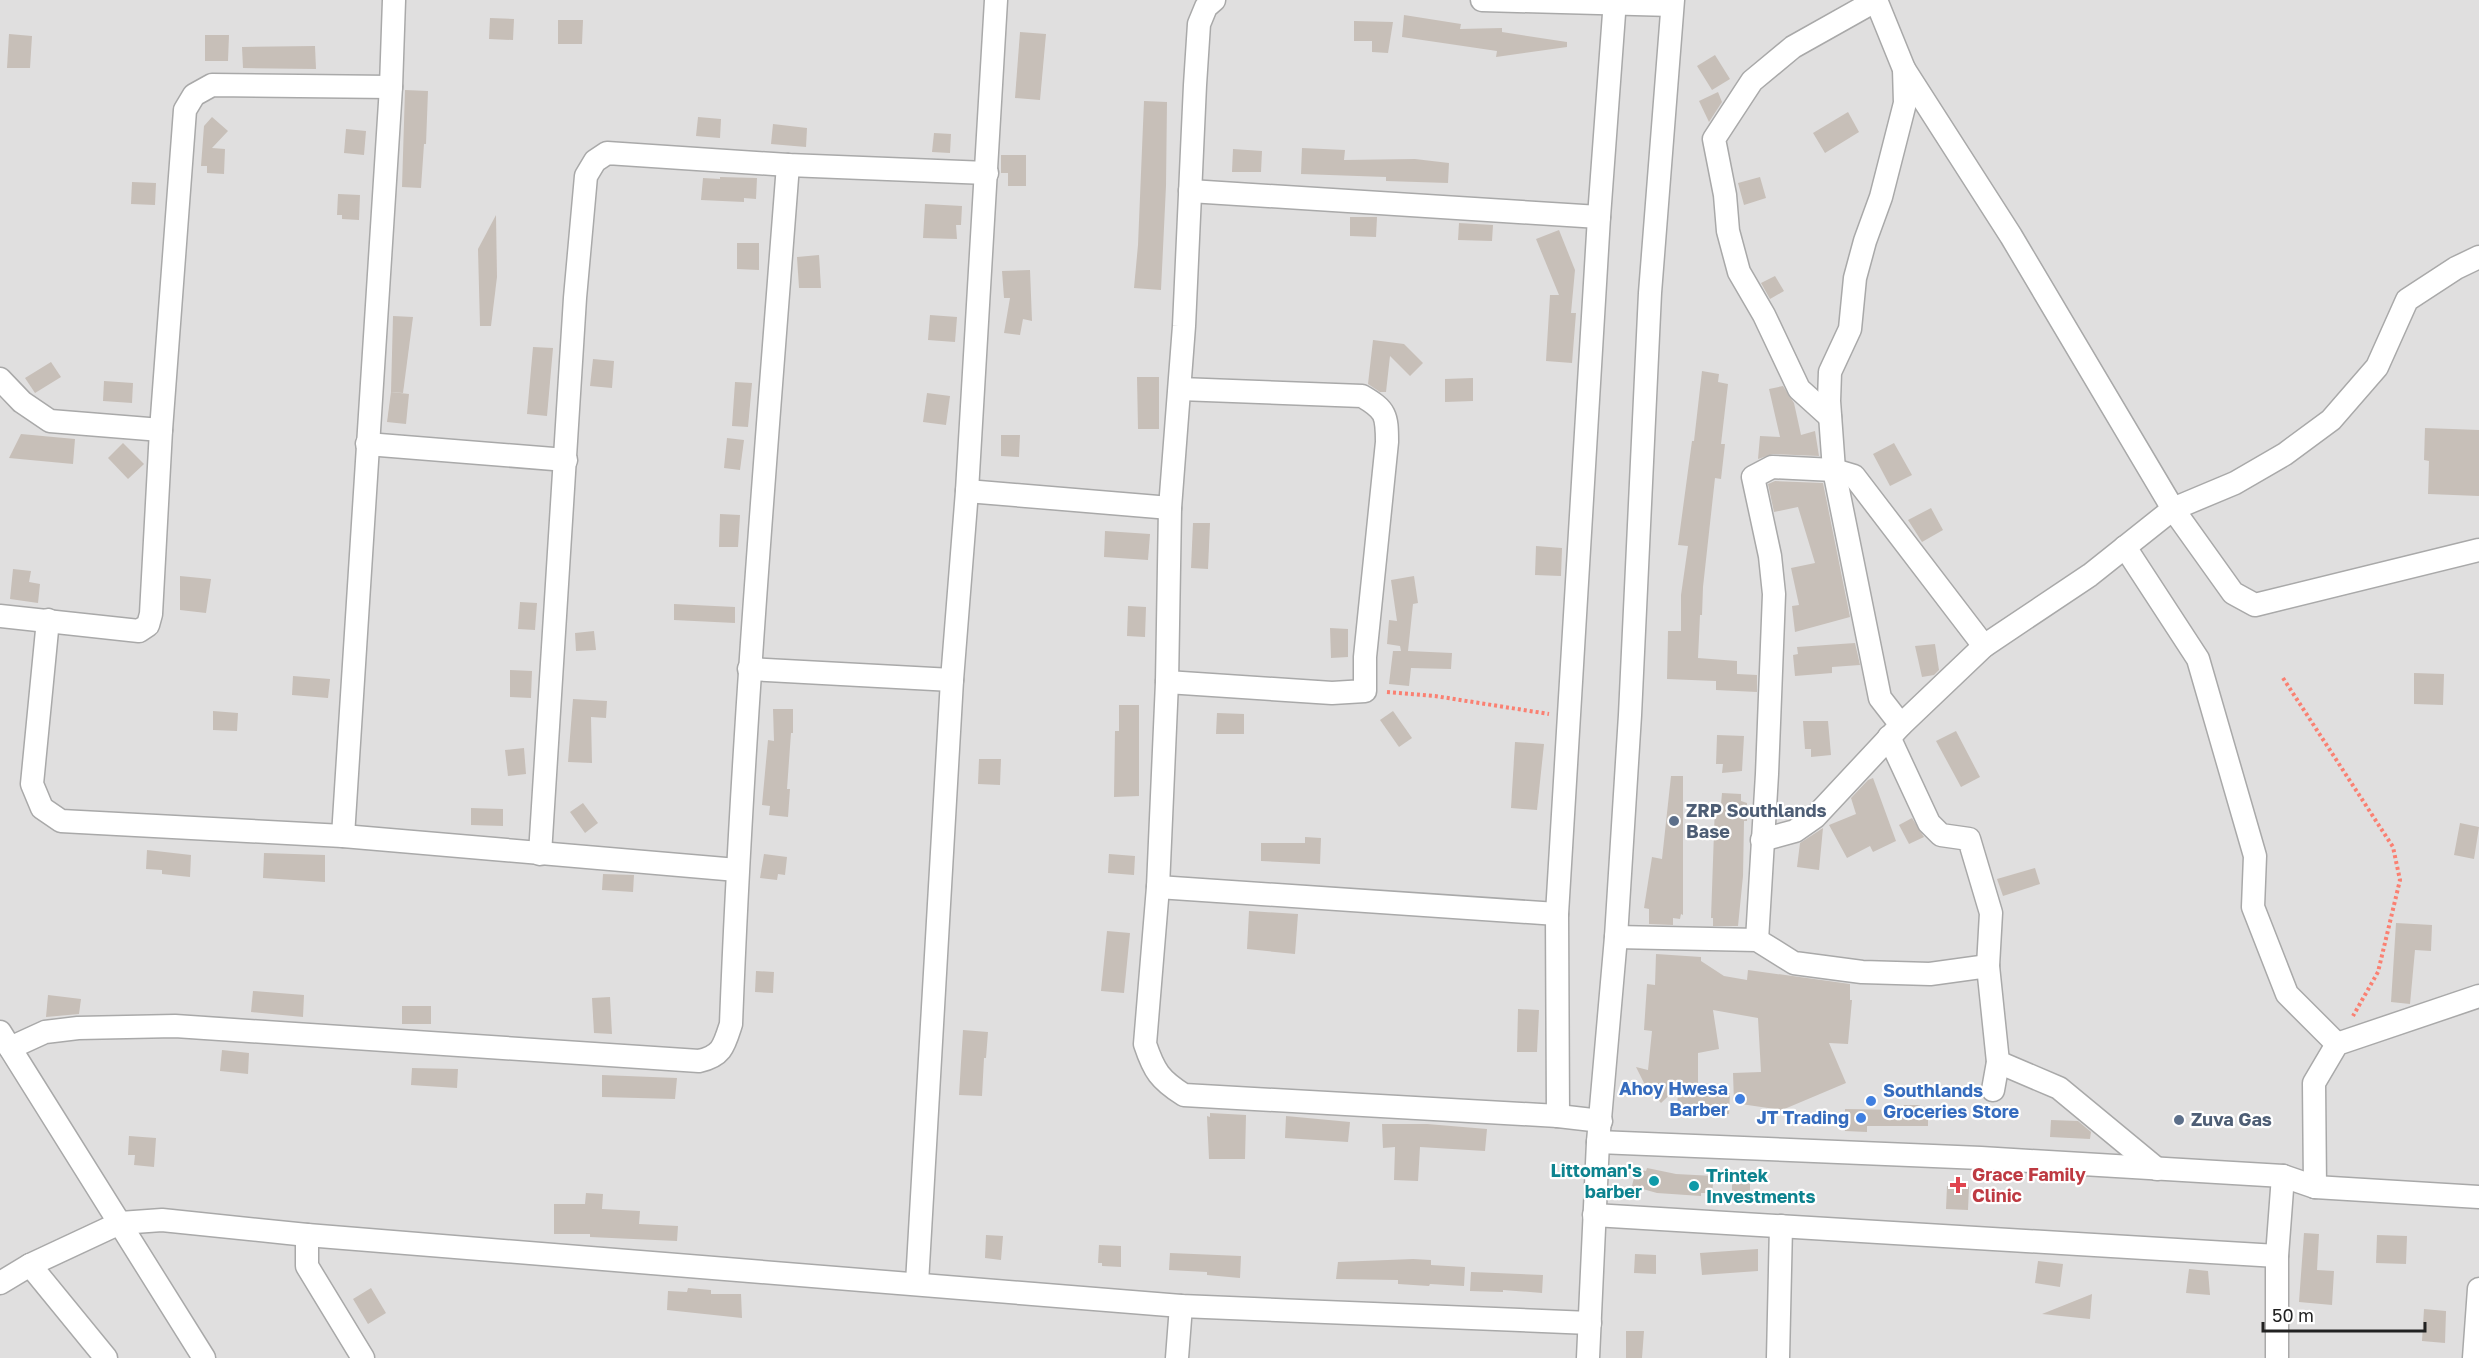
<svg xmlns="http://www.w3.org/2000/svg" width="2479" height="1358" viewBox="0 0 2479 1358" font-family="'Golos Text',sans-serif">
<rect width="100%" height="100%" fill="#f2efe9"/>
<rect fill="#e0dfdf" x="0" y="0" width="2479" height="1358"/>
<g fill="#c7bfb8">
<path d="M1404,15L1461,24L1460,29L1502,28V32L1567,42V47L1496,57L1497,51L1402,37Z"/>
<path d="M490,18L514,19L513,40L489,39Z"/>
<path d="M558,20H583L582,44H558Z"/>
<path d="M1354,21L1393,22L1388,53L1372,52V41H1354Z"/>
<path d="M1020,32L1046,34L1040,100L1015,98Z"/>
<path d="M9,34L32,36L30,68H7Z"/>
<path d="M205,35H229L228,61H205Z"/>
<path d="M315,46L316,69L243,68L242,47Z"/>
<path d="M1715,55L1730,79L1712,90L1697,66Z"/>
<path d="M405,90L428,91L426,144H424L421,188L402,187Z"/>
<path d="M1718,92L1722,102L1709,122L1699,101Z"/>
<path d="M1144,101L1167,102L1166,186L1161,290L1134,288L1138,245Z"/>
<path d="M1848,112L1859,132L1825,153L1813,133Z"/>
<path d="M212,117L228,131L212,148L225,149L224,174L207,173V166H201L204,126Z"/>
<path d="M698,117L721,119L720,138L696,136Z"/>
<path d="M773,124L807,128L806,147L771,144Z"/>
<path d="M346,129L366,131L364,155L344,153Z"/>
<path d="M934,133L951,134L950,153L932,152Z"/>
<path d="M1302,148L1345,150L1344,160L1415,159L1449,163L1448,183L1386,181V177L1301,174Z"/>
<path d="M1233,149L1262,151L1261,172H1232Z"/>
<path d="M1001,155H1026V186H1008V173H1001Z"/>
<path d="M720,177L757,178L756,199L744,198V202L701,200L703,178L720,179Z"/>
<path d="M1760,177L1766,198L1744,205L1738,183Z"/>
<path d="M132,182L156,183L155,205L131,204Z"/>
<path d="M338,194L360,195L359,220L342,219V215H337Z"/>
<path d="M925,204L962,206L961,225H956L957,239L923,238Z"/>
<path d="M496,215L497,277L491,326H480L478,249Z"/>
<path d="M1350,217H1377L1376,237L1350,236Z"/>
<path d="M1459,223L1493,225L1492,241L1458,240Z"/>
<path d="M1559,230L1575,270L1571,313H1576L1572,363L1546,361L1550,295H1559L1536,239Z"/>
<path d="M737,243H759V270L737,269Z"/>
<path d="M819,255L821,288H799L797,257Z"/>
<path d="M1030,270L1032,321L1023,319L1020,335L1004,333L1010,298H1004L1002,271Z"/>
<path d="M1775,276L1784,291L1770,299L1761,283Z"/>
<path d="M930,315L957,317L955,342L928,340Z"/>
<path d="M393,316L413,317L403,393L391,392Z"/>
<path d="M1373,340L1404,344L1423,363L1410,376L1390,356L1386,392H1380L1368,384Z"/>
<path d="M533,347L553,348L547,416L527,414Z"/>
<path d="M593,359L614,361L612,388L590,386Z"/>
<path d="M51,362L61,377L35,393L25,378Z"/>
<path d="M1702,371L1719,374L1718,382L1728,384L1721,444H1725L1721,479L1715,478L1703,587L1702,615H1700L1698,658L1737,661V674L1757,675V692L1716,690V681L1667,679L1668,631H1681V595L1688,546L1678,545L1692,441H1694Z"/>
<path d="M1137,377H1159V429H1138Z"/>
<path d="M1473,378V401L1445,402V379Z"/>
<path d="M104,381L133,383L132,403L103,401Z"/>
<path d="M735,382L752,383L748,427L732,426Z"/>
<path d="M1783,386L1794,403L1801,435L1815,431L1819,456L1773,454L1758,459L1760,436L1780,437L1769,389Z"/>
<path d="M391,392L409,394L406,424L387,422Z"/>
<path d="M927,393L950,396L946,425L923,422Z"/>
<path d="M2425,428L2479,430V496L2428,494L2429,461L2424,460Z"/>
<path d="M21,434L75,439L73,464L9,458Z"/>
<path d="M1001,435H1020L1019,457L1001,456Z"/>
<path d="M727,438L744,440L740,470L724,468Z"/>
<path d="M123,443L144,464L128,479L108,458Z"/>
<path d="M1894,443L1912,475L1890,486L1873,454Z"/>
<path d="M1775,481L1823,483L1850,617L1795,632L1792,606L1799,605L1791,568L1815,563L1798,507L1774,512L1768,484Z"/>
<path d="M1931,508L1943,530L1922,542L1908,520Z"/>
<path d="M720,514L740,515L738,547H719Z"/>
<path d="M1193,523H1210L1208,569L1191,568Z"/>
<path d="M1105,531L1150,534L1148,560L1104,557Z"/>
<path d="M1536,546L1562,548L1561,576L1535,575Z"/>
<path d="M13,569L31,571L29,582L40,584L38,603L10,599Z"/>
<path d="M180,576L211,579L206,613L180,610Z"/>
<path d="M1414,576L1418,603L1413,604L1408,651L1452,653L1451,669L1411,668L1409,686L1389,684L1393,651H1401L1400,646L1387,644L1389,620L1397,621L1391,580Z"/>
<path d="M520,602L537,603L535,630L518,629Z"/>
<path d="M674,604L735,607V623L674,620Z"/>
<path d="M1128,606L1146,607L1145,637L1127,636Z"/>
<path d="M1330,628L1348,629V657L1331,658Z"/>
<path d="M594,631L596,650L576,651L575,633Z"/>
<path d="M1855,643L1860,665L1832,667V673L1795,676L1793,655L1798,654L1797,647Z"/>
<path d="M1935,644L1939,670L1934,675L1922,677L1915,646Z"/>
<path d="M510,670L532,671L531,698L510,697Z"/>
<path d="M2414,673L2444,674L2443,705L2414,704Z"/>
<path d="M293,676L330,679L328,698L292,695Z"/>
<path d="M573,699L607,701L606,718L591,717L592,763L568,762Z"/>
<path d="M1119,705H1139V796L1114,797L1115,731H1119Z"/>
<path d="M773,709H793V733H791L787,789H790L788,817L769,815L770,806L762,805L768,740L774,741Z"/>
<path d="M213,711L238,713L237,731L213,730Z"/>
<path d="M1393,711L1412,738L1399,747L1380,720Z"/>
<path d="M1217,713L1244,714V734H1216Z"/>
<path d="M1803,721H1828L1831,755L1811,757V749H1805Z"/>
<path d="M1956,731L1980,777L1961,787L1936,741Z"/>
<path d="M1717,735L1744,736L1742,771L1722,773L1723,764H1716Z"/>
<path d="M1515,742L1544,744L1537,810L1511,808Z"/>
<path d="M524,748L526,774L508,776L505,750Z"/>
<path d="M979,759H1001L1000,785L978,784Z"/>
<path d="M1671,776H1683V915L1681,914L1680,919L1673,918V925L1649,924V909L1644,908L1652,857L1662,859Z"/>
<path d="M1873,778L1896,841L1873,852L1870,846L1847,858L1829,825L1856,814L1851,798L1868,780Z"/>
<path d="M1722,793L1741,794V801L1747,803V821H1744L1743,876L1738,926H1713V918H1711L1715,804H1721Z"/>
<path d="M583,803L598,823L585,833L570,812Z"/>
<path d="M471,808L503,809V826L471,825Z"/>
<path d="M1912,818L1924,837L1909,844L1899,825Z"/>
<path d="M2460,823L2479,827L2474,859L2454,855Z"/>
<path d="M1823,828L1819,870L1797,867L1800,843Z"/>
<path d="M1305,837L1321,838L1320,864L1261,861V843H1305Z"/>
<path d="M147,850L191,855L190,877L162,874V870L146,869Z"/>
<path d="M264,853L325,855V882L263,878Z"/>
<path d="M764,854L787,857L785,875L778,874L777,880L760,878Z"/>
<path d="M1109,854L1135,856L1134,875L1108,873Z"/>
<path d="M2035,868L2040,884L2003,896L1997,879Z"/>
<path d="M603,874L634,875L633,892L602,890Z"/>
<path d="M1249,911L1298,914L1295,954L1247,949Z"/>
<path d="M2396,923L2432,925L2431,951L2415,950L2410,1004L2391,1002Z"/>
<path d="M1107,931L1130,933L1124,993L1101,991Z"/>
<path d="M1656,954L1701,957V961L1724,976L1747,980L1748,970L1850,984V1000H1852L1848,1044L1829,1043L1846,1083L1782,1110L1734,1103L1733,1073L1761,1072L1758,1018L1713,1010L1719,1049L1698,1053V1091L1730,1093L1729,1114L1677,1113L1678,1087L1661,1103L1645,1085L1636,1067L1648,1070L1652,1031L1644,1030L1647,984L1655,985Z"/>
<path d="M756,971L774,972L773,993L755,992Z"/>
<path d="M253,991L304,995L303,1017L251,1012Z"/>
<path d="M48,995L81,999L79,1014L46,1017Z"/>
<path d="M610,997L612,1034L594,1033L592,998Z"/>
<rect x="402" y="1006" width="29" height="18"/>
<path d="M1518,1009L1539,1010L1537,1052H1517Z"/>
<path d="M963,1030L988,1032L986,1058H984L982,1096L959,1095Z"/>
<path d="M222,1050L249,1053L248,1074L220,1071Z"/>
<path d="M412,1068L458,1069L457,1088L411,1085Z"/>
<path d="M602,1075L677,1078L675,1099L602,1097Z"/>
<path d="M1903,1105H1920L1919,1111H1928V1126H1867V1132L1845,1131V1109L1903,1110Z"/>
<path d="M1210,1113L1246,1115L1245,1159H1209L1207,1116L1210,1117Z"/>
<path d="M1286,1116L1350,1122L1348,1142L1285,1138Z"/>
<path d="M2051,1120L2078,1121L2091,1132L2090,1139L2050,1137Z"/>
<path d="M1382,1124H1427L1487,1129L1485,1151L1420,1147L1418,1181L1394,1180L1395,1147L1383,1148Z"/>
<path d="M129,1136L156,1138L154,1167L134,1165L135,1155H128Z"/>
<path d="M1647,1168L1676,1174L1714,1176L1712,1193H1701V1196L1657,1193L1632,1186L1636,1169L1646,1171Z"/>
<rect x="1732" y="1179" width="18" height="18"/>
<path d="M1947,1186L1969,1187L1968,1210L1946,1209Z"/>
<path d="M586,1193L603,1194L602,1209L640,1211L639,1224L678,1226L677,1241L590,1237V1234H554V1204H585Z"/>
<path d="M2304,1233L2319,1234L2317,1270L2334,1271L2332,1305L2299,1302Z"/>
<path d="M986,1235L1003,1236L1001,1260L985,1258Z"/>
<path d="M2377,1235L2407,1236L2406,1264L2376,1263Z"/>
<path d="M1099,1245L1121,1246V1267L1102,1266V1263H1098Z"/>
<path d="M1758,1249V1271L1702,1275L1700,1253Z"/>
<path d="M1170,1253L1241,1256L1240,1278L1207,1275V1272L1169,1270Z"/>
<path d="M1635,1254L1656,1255V1274L1634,1273Z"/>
<path d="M1413,1259L1431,1260V1265L1465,1267L1464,1286L1430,1284L1429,1286L1398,1284V1280L1336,1279L1338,1262Z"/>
<path d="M2038,1261L2063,1264L2060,1287L2035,1283Z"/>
<path d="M2189,1269L2208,1271L2210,1295L2186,1293Z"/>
<path d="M1471,1272L1543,1275L1542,1293L1503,1290V1292L1470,1291Z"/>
<path d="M371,1288L386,1313L368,1324L353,1299Z"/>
<path d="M688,1288L711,1290V1294H741L742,1318L667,1310L668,1291L687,1292Z"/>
<path d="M2092,1294L2090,1319L2042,1314Z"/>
<path d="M2424,1309L2446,1311L2445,1343L2422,1341Z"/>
<path d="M1626,1331H1644L1642,1358H1626Z"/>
</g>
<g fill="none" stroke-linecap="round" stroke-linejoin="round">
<g stroke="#a9a9a9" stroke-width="25">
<g id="minor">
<path d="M1214,0L1206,7L1199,24L1195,85L1184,326L1170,508L1167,682L1158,887L1145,1044C1154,1071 1160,1080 1184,1095L1558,1116L1601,1121"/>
<path d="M1482,0L1672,5"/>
<path d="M1876,0L1904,69L1905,103L1881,197L1865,241L1855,278L1850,329L1830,372L1829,401L1834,470L1880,698L1901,725"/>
<path d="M1904,69L2011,236L2173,509L2233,593L2255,605L2479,550"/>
<path d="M1190,191L1599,217"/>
<path d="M0,379L22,402L50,421L161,430"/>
<path d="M1830,417L1799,389L1764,315L1739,272L1728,231L1725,195L1714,139L1752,81L1793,47L1875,1"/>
<path d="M367,444L566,460"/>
<path d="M967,491L1170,508"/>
<path d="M2125,547L2198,659L2255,856L2253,907L2287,994L2337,1044"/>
<path d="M0,616L139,631L148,625L151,614L161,430L185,110L194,95L212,85L391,87"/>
<path d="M48,620L32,784L42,808L61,821L343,836L737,870"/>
<path d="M749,669L952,680"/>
<path d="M1167,682L1332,693L1365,691V657L1387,442C1387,415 1386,410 1362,396L1180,389"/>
<path d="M1889,737L1929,823L1941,835L1969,839L1991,913L1988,966L1998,1062L1993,1090"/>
<path d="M343,836L391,87L394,0"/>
<path d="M1762,840L1795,831L1815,817L1901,725L1984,646L2090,575L2173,509L2235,483L2285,454L2331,420L2377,367L2407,300L2456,268L2479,257"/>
<path d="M540,854L575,298L586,176L595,161L607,153L788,165L987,173"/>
<path d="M1158,887L1557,914"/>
<path d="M1616,937L1757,940L1794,963L1862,972L1930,974L1988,966"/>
<path d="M1757,940L1767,774L1774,594L1770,556L1753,477L1772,467L1834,470L1854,476L1984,646"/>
<path d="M0,1032L204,1358"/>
<path d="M10,1048L45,1032L78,1028L175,1026L699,1061C722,1056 724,1046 731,1024C742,737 766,451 788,165"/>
<path d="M1998,1062L2059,1088L2157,1169"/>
<path d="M1558,1116L1557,914L1599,217L1615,0"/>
<path d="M1598,1142L1981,1158L2283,1176L2315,1187L2479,1197"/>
<path d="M2315,1187L2314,1083L2337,1044L2479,996"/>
<path d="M1594,1215L2277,1256"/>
<path d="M307,1235V1266L363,1358"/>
<path d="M30,1265L106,1358"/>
<path d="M0,1283L30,1265L120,1223L162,1220L307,1235L1181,1306L1590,1323"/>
<path d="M917,1283L952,680L967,491L996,0"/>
<path d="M1177,1358L1181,1306"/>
<path d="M1588,1358L1598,1142L1616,937L1630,715L1650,293L1673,0"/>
<path d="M1778,1358L1781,1226"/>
<path d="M2277,1358V1256L2283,1176"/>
<path d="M2474,1358L2479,1289"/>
</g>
</g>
<g stroke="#fa8072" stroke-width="4" stroke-dasharray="3 3" stroke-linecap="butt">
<path d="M2283,678L2393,847L2400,880L2378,972L2353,1016"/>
<path d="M1387,692L1435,696L1549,714"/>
</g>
<use href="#minor" stroke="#fff" stroke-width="22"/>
</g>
<g fill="#5c6f8a" stroke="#fff" stroke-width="2">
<circle cx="1674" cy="821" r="6"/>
<circle cx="2179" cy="1120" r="6"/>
</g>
<g fill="#3f7fe0" stroke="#fff" stroke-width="2">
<circle cx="1740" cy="1099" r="6"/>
<circle cx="1871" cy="1101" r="6"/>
<circle cx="1861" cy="1118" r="6"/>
</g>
<g fill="#0f9aa8" stroke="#fff" stroke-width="2">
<circle cx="1654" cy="1181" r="6"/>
<circle cx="1694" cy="1186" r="6"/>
</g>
<path fill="#e0444e" stroke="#fff" stroke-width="2" d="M1955 1176h6v6h6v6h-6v6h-6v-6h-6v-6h6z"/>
<g text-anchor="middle" stroke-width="4.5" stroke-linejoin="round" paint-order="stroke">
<g font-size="18" font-weight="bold" fill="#4e5e75" stroke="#fff" text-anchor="start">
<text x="1686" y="817">ZRP Southlands<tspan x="1686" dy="21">Base</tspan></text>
<text x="2191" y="1126">Zuva Gas</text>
</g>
<g font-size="18" font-weight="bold" fill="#366cbe" stroke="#fff" text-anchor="end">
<text x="1728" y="1095">Ahoy Hwesa<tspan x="1728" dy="21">Barber</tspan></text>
<text x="1883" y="1097" text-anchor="start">Southlands<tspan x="1883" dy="21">Groceries Store</tspan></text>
<text x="1849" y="1124">JT Trading</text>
</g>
<g font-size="18" font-weight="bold" fill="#0d838f" stroke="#fff" text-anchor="end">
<text x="1642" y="1177">Littoman's<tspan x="1642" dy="21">barber</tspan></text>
<text x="1706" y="1182" text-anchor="start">Trintek<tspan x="1706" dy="21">Investments</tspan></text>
</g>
<g font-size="18" font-weight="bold" fill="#be3a42" stroke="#fff" text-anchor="start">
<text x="1972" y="1181">Grace Family<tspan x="1972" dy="21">Clinic</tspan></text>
</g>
</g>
<path d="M2263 1322v9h162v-9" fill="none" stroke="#222222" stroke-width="3"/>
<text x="2272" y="1322" font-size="18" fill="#222222" stroke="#ffffff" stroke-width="4.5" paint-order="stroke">50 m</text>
</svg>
